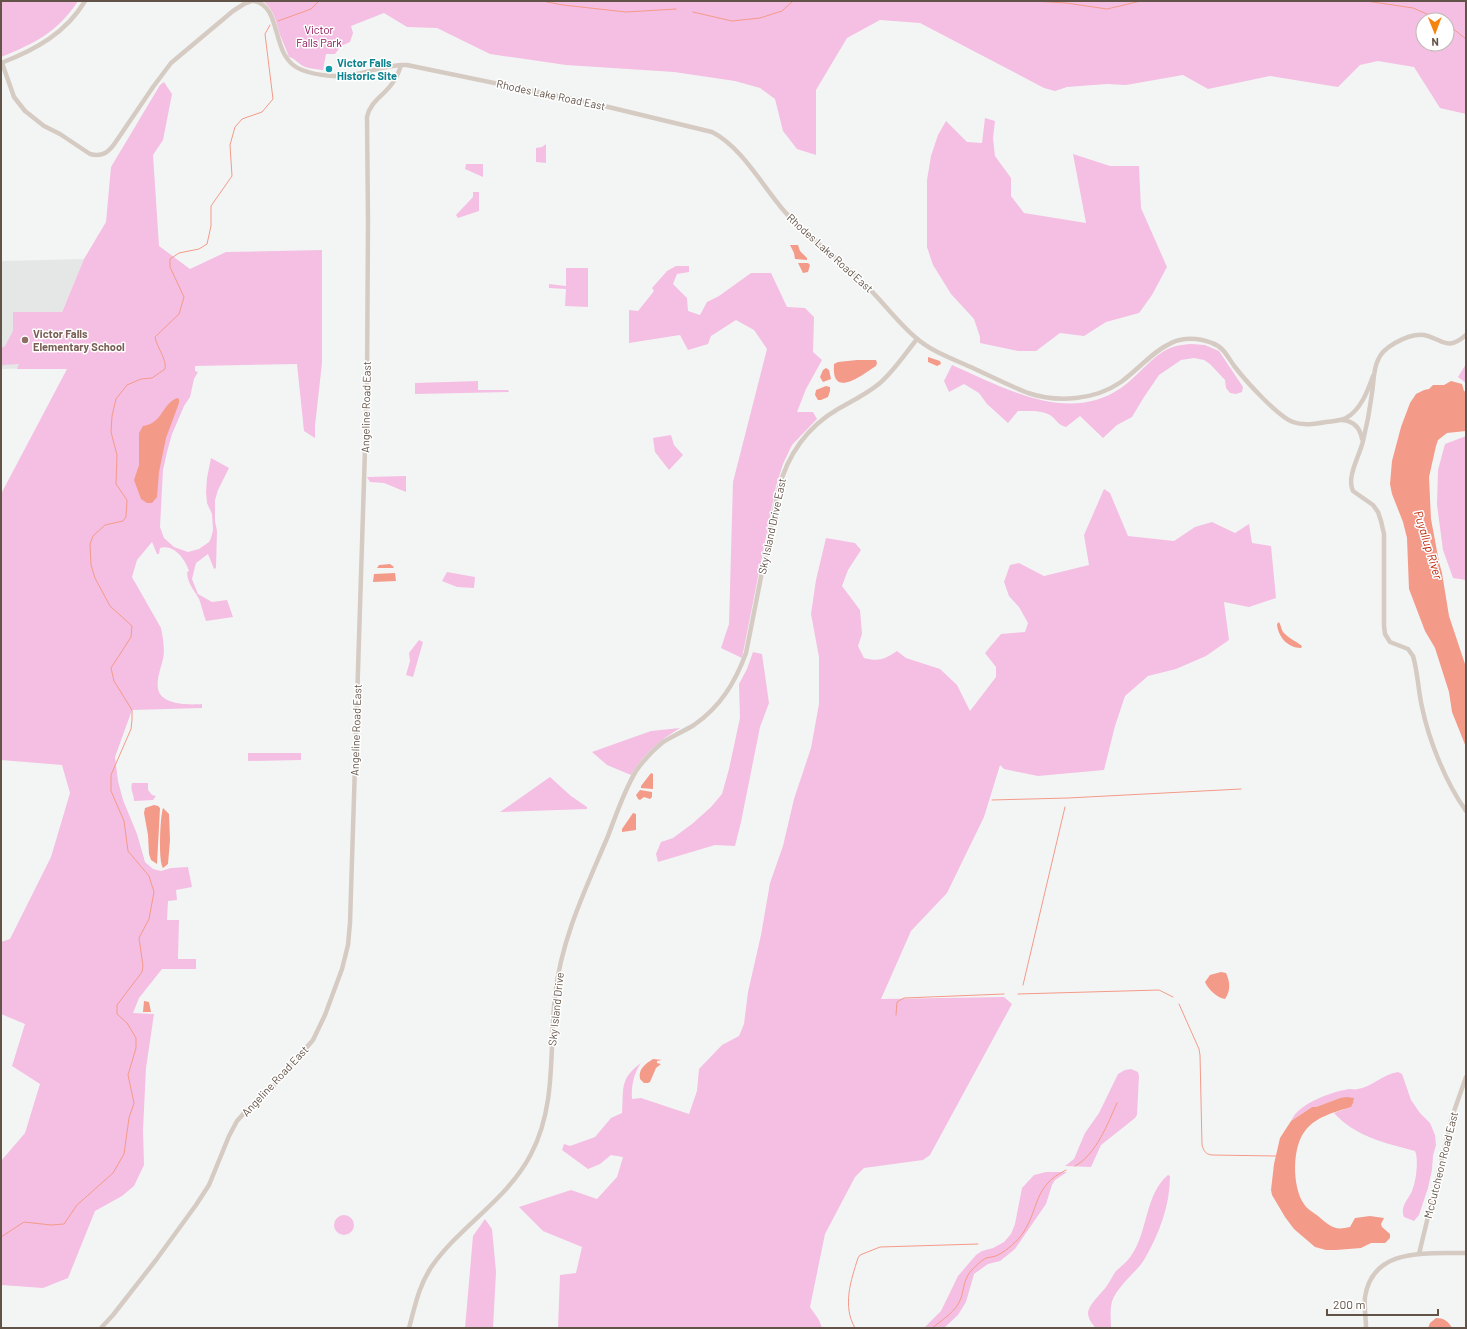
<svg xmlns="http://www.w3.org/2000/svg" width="1467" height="1329" viewBox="0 0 1467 1329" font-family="Barlow,sans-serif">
<rect width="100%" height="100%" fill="#f3f5f5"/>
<path fill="#e4e7e6" d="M84,259L38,368L1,369V261Z"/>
<g fill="#f4bfe2" fill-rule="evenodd">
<path d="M1,1H78C57,33 35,43 1,57Z"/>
<path d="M263,1H1466V114L1440,108L1414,67L1378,61L1360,65L1338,87L1270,76L1208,89L1183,75L1126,85L1107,84L1067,87L1055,91L1044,88L920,23L880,20L847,38L816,90V155L797,149L783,131L775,99L760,88L735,81L674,72L566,65L490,54L437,28L407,27L384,13L351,26L353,33L350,42L341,46L335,54H326L323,70C317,69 309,69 303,66C297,63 296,59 289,57C286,49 283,42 280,35C276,22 275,11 263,1ZM1423,20H1447V44H1423Z"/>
<path d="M164,82L172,94L163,140L153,155L159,246L190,269L226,252L322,250V363L315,426V438L304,431L297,364L195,366V371L198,372L194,379L190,397L184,406L172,434L167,452L163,470L160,527L164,538L174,547L188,552L199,549L209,542L211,538L213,530L212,514L207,503L206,492L207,478L211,458L229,468L218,490L215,500V521L217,531L216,568L214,569L208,554L196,563L192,579L198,594L212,602L227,600L233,617L206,621C203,614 202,606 199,599C193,588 188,585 187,572L189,571C185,559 174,544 160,548L159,554H157L152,542L137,560L132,577L161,628C163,637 165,651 163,659C161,668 155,682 159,692C165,705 190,705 202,704V708L132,710L115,757L118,781L123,800L137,834L145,862L153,869L161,871L171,868L188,867L192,887L176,890L177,900L168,901L167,920H179L178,959H196V969H162L139,998L133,1013L154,1014L146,1068L143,1130L144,1165L134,1186L122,1196L95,1211L68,1278L43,1288L1,1285V1161L25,1133L40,1084L12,1066L25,1024L1,1014V942L10,939L51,857L70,793L62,765L1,760V494L67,369H17L19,364L1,365V348L5,346L13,331V312H62L84,259L106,222L111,167L160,85Z"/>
<path d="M985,118L995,121L993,138L995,156L1011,178V196L1024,213L1086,223L1073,154L1110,166H1139L1141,208L1167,267L1152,295L1139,313L1106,322L1084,336L1060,333L1036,351H1018L980,343V337L974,319L951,294L933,265L927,247V180L931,156L938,135L946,121L967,142L982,143Z"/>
<path d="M546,144V163L536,162V148L542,147Z"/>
<path d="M466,164H483V177L465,169Z"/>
<path d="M473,192H479V211L458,218L456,215L473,197Z"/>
<path d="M676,266H689V272L677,274L673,284L687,298L688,311L700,315L707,302L719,296L751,273H771L787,307L805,308L814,317L813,352L822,360L806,389L797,412H813L817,419L792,445L783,464L776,486L742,658L721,648L729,624L733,482L767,349L754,330L736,320L711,336L708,344L688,350L680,335L629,343V310L638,311L654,291L652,288L667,271Z"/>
<path d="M566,268H588V307L565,306L566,289L549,288V284L566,286Z"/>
<path d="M1191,344L1205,345L1219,351L1243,387L1242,392L1236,394L1230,393L1226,388L1225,380L1210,364L1204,360L1194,358L1181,360L1159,375L1144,397L1132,417L1117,425L1103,438L1080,416L1066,427C1058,425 1057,420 1050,415C1042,410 1028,411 1018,411L1008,423L987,404L979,393L964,384L949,392L944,381L952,365C1003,387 1067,425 1121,388C1139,376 1155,351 1176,346C1181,345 1186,344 1191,344Z"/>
<path d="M1466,364V383L1458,377Z"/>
<path d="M478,381V390H508L509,392L415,394V383Z"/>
<path d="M671,435L674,445L683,455L669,470L655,452L653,438Z"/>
<path d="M1466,436V580L1453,578L1443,550L1437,505L1438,470L1445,444Z"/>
<path d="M406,476V492L384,483L370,482L367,477Z"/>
<path d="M1104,489L1110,493L1128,536L1174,541L1195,527L1212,522L1235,533L1249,524L1252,543L1271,546L1276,598L1249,607L1224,602L1229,640L1206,656L1176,669L1148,676L1125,696L1115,726L1104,770L1038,776L1004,769L1000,765L984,817L947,893L911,931L881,999L1004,997L1012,1004L930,1155L923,1160L864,1168L855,1177L825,1234L810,1307L819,1320L822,1328H558L560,1275L576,1273L582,1247L543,1231L519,1207L571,1190L597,1199L617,1177L623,1157L611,1155L600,1164L588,1169L562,1150L564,1144L570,1146L595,1137L611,1118L622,1113C624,1089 619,1079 641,1063C634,1073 631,1086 632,1099L641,1098L689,1114L697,1091L699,1069L722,1045L739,1036L744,1024L748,992L761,935L770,883L783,846L794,799L811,748L819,704V657L811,614L816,580L826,538L855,543L861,550L848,570L842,586L860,610L862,634L858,646L864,658C879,662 885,659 897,651L906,658L940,669L957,685L970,711L996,677V667L985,653L1001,634L1025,632L1028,623L1019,607L1009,596L1004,582L1010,565L1019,563L1044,576L1089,565L1084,535Z"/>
<path d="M447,572L475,577L474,588L457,587L442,581Z"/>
<path d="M419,640L423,642L413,677L406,675L410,661L409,653Z"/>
<path d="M753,652L762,654L769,703L760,727L741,822L735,846L715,845L658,862L656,854L661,842L673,838L692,824L711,807L722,794L729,769L740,718L739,684L747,669Z"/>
<path d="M680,728C658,742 645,752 631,775L607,765L592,752L651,731Z"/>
<path d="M248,753H301V760L248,761Z"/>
<path d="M550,777L571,796L587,807V809L500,812Z"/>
<path d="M132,783H148V790L152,795L156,796L153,800L134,801C134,794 130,790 132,783Z"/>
<path d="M1131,1069L1138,1072L1139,1076L1137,1115L1135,1118L1101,1145L1091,1167L1065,1166L1074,1159L1085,1133L1099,1113L1118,1074L1125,1070Z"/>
<path d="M1398,1072L1402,1074L1411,1100L1420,1113L1430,1123L1435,1135L1436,1145L1433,1156L1432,1170L1428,1188L1419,1215L1414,1221L1404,1217C1400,1206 1408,1200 1412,1191C1416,1182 1419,1160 1415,1151C1385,1143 1356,1137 1334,1113L1351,1107L1340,1098L1316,1107H1312L1291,1121C1299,1103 1331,1092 1349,1089C1352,1089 1355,1090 1358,1089C1372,1087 1383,1074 1398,1072Z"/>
<path d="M1046,1172H1067L1055,1180L1052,1185L1046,1204L1015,1249L1000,1261L988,1264L974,1274L966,1302L958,1315L944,1328H924L941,1311L958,1276L976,1255L982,1251L993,1248L1004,1242L1011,1234L1015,1224L1022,1188L1034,1175Z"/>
<path d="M1168,1175L1170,1176C1170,1206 1159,1234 1144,1260C1135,1274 1112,1290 1111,1307C1110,1313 1111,1321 1111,1328H1096C1092,1324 1088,1319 1088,1312C1090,1303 1101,1294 1106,1287C1110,1282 1112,1276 1116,1271C1121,1266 1127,1262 1131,1256C1148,1232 1145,1194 1168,1175Z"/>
<circle cx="344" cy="1225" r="10"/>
<path d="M485,1219L492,1229L496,1272L493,1328H465L473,1236Z"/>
</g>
<g fill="#f49a89">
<path d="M790,245H798L800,251L807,258V260L795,259L794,253Z"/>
<path d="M798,263H808L810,265L808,272L803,273Z"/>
<path d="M928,357L940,361L941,364L937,366L928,362Z"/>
<path d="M857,360H876L877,363L876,366C862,375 831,400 834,364L838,362Z"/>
<path d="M826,368L829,370L831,379L823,382L820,377L823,370Z"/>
<path d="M1451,381L1462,384L1464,391L1466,392V431L1447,433L1438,440L1436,446L1429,477L1431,519L1439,562L1442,573L1449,616L1466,667V747L1452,712L1449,692L1435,648L1425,631L1409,589L1407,538L1403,522L1392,494L1390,484L1392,461L1401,427L1410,403L1416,394L1424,390L1429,389L1433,385H1444Z"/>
<path d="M826,386L830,387V391L828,397L821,400H818L815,395L816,390Z"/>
<path d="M177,398L179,399V403L166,438L159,472L157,497L152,503H147L141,499L134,480L139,465V433L143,426C163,423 161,405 177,398Z"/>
<path d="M390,564L394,567L393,568H377L379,565Z"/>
<path d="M395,573L396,581L373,582L374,574Z"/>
<path d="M1279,622C1281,625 1281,629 1283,632C1288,638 1296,641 1302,646L1301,648C1288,648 1278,637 1277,624Z"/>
<path d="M651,773L653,774V789L641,788V786Z"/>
<path d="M640,790L652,792V797L650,799L644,797L640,800L638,799L636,795Z"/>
<path d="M154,805L158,806L160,808L157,864L151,860L149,854L148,835L144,813L145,808Z"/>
<path d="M163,808L169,814L170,840L168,864L163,868C158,862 160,817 163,808Z"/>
<path d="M633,813L636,814V830L622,832V829Z"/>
<path d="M1221,972L1226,973C1230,982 1231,990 1225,999C1217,998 1208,989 1205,982L1210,975Z"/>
<path d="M144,1001L149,1002L151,1012H143Z"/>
<path d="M653,1059L662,1060L657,1061V1063L661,1064L656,1068L650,1082L648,1083H644L640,1079C638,1069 645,1064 653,1059Z"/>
<path d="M1347,1097L1354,1098L1353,1103L1351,1107C1335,1112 1315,1117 1305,1131C1292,1147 1292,1187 1304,1204C1307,1209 1313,1212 1318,1216C1330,1226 1334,1231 1350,1227L1355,1218L1370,1216L1384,1218L1381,1224L1382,1227L1390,1234V1238L1385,1243H1371L1361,1248L1336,1250H1326L1315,1247L1294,1229L1285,1217L1272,1195L1271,1190L1274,1164L1280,1138L1291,1121L1312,1107H1316L1340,1098Z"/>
<path d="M1436,1318C1444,1318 1448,1321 1452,1328H1428L1430,1323Z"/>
</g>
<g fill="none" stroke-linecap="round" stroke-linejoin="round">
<g stroke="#f49a89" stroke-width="1">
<path d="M542,1L563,5L626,12L676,9"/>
<path d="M1032,1L1066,3L1107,9L1141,1"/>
<path d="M1366,1L1413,8L1441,20"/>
<path d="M693,12L732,21L760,18L782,11L793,1"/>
<path d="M278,21L311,9L319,1"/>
<path d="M1447,24L1466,39"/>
<path d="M992,800L1068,798L1241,789"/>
<path d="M1023,985L1065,807"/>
<path d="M1018,994L1159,990L1173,997"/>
<path d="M1179,1004L1199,1049L1200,1055L1202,1145C1204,1151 1205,1154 1212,1155L1276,1156"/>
<path d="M896,1015L897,1002L904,998L1004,994"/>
<path d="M1075,1166C1096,1155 1108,1123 1117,1103"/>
<path d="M1,1237L24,1222L51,1225L64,1224L77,1205L113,1173L124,1154L129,1118L134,1103L128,1075L136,1048V1038L127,1023L117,1014V1005L142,972L143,966L139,938L149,919L154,892L149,876L128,851L124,821L111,791V775L131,729L132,720V710L114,681L111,668L131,637L132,626L110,606L95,578L91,565L90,544L93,536L105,525L123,521L126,517L127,500L116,484L117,455L111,432L112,416L116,399L127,385L141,379L152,378L165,369C167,359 157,348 155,337L179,314L184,297L170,267V259L179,253L199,249L207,244L211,226V206L232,176L230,145L235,127L242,119L262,112L273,99L265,34L270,25"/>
<path d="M855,1328C842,1306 851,1280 858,1258L860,1255L880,1247L978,1244"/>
<path d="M932,1328C942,1320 957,1311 961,1298C964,1288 964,1280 970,1272C974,1268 980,1261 986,1258C990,1257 994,1257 998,1255C1007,1250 1017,1242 1023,1233C1040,1207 1033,1186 1066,1170"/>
</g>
<g stroke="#d5cbc3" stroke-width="4.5">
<path d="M254,1C284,7 269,58 302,70C318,76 340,78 356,74C374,71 389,64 407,65L596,104L712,132C742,147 763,187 785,212C807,236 833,255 857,277C878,295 894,319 915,337C933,353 954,359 975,369C992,377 1010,386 1028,393C1058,403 1095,400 1121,382C1151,360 1169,327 1212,343C1224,347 1228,358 1235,367C1245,380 1278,417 1293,422C1303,426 1315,424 1326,422C1333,421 1340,421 1346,418C1361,410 1368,390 1373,376"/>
<path d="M1,63C35,50 66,33 85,1"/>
<path d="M2,63L14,97L25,111L44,126L60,134L90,154C102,157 108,153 115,143L153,87L171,63L233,11L244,4L252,1"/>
<path d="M1466,335C1447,352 1443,339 1424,335C1414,334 1404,338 1395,343C1388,347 1381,352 1378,360C1373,370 1374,381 1372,393C1370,409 1367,425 1363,441C1360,455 1346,477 1353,491L1373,505L1378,512L1381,521L1384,534V626L1385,634L1390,642L1408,649L1413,656C1418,673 1418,690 1422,707C1429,741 1446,783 1466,811"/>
<path d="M1342,420C1353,421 1360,427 1362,439"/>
<path d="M1419,1254L1452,1117L1466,1077"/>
<path d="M101,1328L113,1315L156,1260L196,1205L209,1185L229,1136L237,1121L245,1112L270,1090L313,1040L325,1015L342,969L348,945L350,923L367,386L368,220L367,117C370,102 383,96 391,85C396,79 399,72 401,65"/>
<path d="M409,1328C415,1306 419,1285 432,1266C461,1225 508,1199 531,1154C557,1105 549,1049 555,996C561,939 586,888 608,836C616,815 624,791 636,771C643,761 653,750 663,742C673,736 684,731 694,725C720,707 735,683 746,653L778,491C787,456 807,427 838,409C852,401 867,394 880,383C894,371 905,354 917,339"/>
<path d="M1366,1328C1366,1318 1364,1307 1365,1297C1373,1246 1428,1254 1466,1253"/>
</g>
</g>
<circle fill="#0f9aa8" stroke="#fff" stroke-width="1.5" cx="329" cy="69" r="4"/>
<circle fill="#8d6e63" stroke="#fff" stroke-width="1.5" cx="25" cy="340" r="4"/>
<g text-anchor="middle" stroke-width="3" stroke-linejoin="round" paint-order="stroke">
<g font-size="11" fill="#8d1054" stroke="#fff">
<text x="319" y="34">Victor<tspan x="319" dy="13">Falls Park</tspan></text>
</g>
<g font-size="11" font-weight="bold" fill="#0d838f" stroke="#fff" text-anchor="start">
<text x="337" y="67">Victor Falls<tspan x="337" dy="13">Historic Site</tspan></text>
</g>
<g font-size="11" fill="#625348" stroke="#fff">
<text transform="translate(551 95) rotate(12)" y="4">Rhodes Lake Road East</text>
<text transform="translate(830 253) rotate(42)" y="4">Rhodes Lake Road East</text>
<text transform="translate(366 407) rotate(-89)" y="4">Angeline Road East</text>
<text transform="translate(772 526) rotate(-78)" y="4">Sky Island Drive East</text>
<text transform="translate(356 730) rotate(-88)" y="4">Angeline Road East</text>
<text transform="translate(556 1009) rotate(-84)" y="4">Sky Island Drive</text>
<text transform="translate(275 1081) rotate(-47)" y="4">Angeline Road East</text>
<text transform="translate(1441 1165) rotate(-76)" y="4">McCutcheon Road East</text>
</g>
<g font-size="11" font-weight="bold" fill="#785e54" stroke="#fff" text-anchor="start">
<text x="33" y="338">Victor Falls<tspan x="33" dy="13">Elementary School</tspan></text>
</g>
<g font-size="12" font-style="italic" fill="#bd1f00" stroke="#fff">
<text transform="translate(1428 545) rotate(73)" y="4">Puyallup River</text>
</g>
</g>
<rect width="1467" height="1329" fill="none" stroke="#625348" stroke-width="4"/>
<g transform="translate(1435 32) rotate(179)"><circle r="19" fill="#ffffff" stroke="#c0bab6"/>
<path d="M0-3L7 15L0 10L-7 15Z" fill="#f6840c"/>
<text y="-6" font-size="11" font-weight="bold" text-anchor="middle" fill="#625348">N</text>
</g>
<path d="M1327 1309v6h111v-6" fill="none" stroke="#625348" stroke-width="2"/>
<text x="1333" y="1309" font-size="12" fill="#625348" stroke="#ffffff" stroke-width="3" paint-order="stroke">200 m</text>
</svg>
